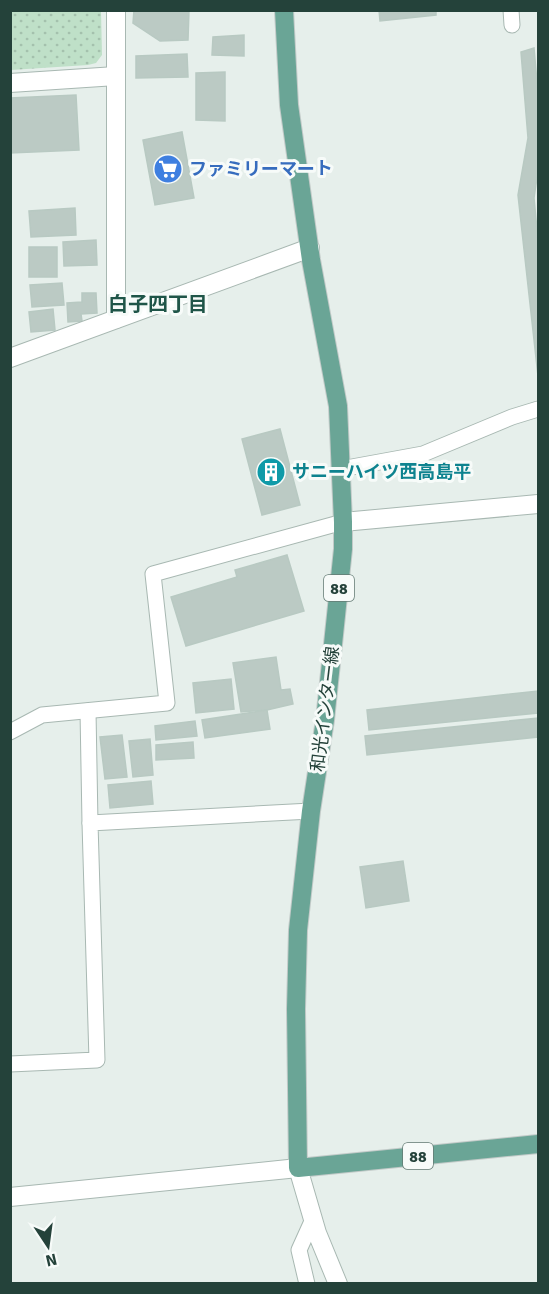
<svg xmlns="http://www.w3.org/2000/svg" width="549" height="1294" viewBox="0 0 549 1294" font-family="Signika,'Noto Sans JP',sans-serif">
<defs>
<pattern id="park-dots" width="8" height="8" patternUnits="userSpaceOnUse" patternTransform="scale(1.5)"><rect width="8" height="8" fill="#bfe0c8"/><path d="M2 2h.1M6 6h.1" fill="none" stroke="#a4c1ad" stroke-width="1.8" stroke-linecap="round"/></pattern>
</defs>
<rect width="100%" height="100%" fill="#e6efeb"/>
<path fill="url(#park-dots)" d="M11,10L101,11L102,55L96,63L88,65L11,70Z"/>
<g fill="#bbcac4" stroke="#b8c9c2" stroke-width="1.5">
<path d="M134,10H189L188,40L160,41L133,23Z"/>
<path d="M379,10H436V15L380,21Z"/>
<path d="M244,35V56L212,55L213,37Z"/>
<path d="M534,48L538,93V171L534,198L538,240V376L518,195L528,138L521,52Z"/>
<path d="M187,54L188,77L136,78V56Z"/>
<path d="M225,72V121L196,120V73Z"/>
<path d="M76,95L79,150L10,153V98Z"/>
<path d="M182,132L194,198L155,205L143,140Z"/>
<path d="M75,208L76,235L31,237L29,211Z"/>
<path d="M96,240L97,265L64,266L63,242Z"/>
<rect x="29" y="247" width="28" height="30"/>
<path d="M62,283L64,305L32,307L30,285Z"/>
<path d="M82,293H96L97,313L81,314L82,321L68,322L67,303L82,302Z"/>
<path d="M53,309L55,330L31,332L29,312Z"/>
<path d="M280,429L300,505L262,515L242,439Z"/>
<path d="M287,555L304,611L186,646L171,597L237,577L235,570Z"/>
<path d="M276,657L281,690L290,689L293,704L267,710L241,712L233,663Z"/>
<path d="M231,679L234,709L196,713L193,683Z"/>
<path d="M538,691V713L369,730L367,710Z"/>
<path d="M267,710L270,729L205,738L202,720Z"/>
<path d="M538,718V737L367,755L365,736Z"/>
<path d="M195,721L197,736L156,740L155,726Z"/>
<path d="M122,735L127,777L105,779L100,737Z"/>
<path d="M150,739L153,775L133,777L129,741Z"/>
<path d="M193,742L194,758L156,760V745Z"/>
<path d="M151,781L153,804L110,808L108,785Z"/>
<path d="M403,861L409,901L366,908L360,867Z"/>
</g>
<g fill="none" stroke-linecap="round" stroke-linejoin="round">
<g stroke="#a8b8b2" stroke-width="17">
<g id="service">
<path d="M511,10L512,25"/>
<path d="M341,469L423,454L512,417L538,409"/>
<path d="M88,711L90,823"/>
<path d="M10,732L42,715L167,703L153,574L343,522"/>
<path d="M10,1064L97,1060L90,823L311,811"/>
<path d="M307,1284L299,1250L313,1219"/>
</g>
</g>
<g stroke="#a8b8b2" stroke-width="20">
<g id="minor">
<path d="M116,10V319"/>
<path d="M10,83L116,76"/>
<path d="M10,358L310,248"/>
<path d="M343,522L538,504"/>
<path d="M298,1168L317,1233L338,1284"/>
</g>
</g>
<g stroke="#a8b8b2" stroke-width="20">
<path id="tertiary" d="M10,1197L298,1168"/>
</g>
<g stroke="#c2cac8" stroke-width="20">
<path id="primary" d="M284,10L289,105L311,260L338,406L343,522V549L325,720L311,811L298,930L296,1009L298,1168L538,1144"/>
</g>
<use href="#service" stroke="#fff" stroke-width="15"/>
<use href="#minor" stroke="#fff" stroke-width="18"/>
<use href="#tertiary" stroke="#fff" stroke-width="18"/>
<use href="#primary" stroke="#6aa596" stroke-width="18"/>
</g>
<defs>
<g id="supermarket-disc" transform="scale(1.5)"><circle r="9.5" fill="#3f7fe0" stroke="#f7fbf9"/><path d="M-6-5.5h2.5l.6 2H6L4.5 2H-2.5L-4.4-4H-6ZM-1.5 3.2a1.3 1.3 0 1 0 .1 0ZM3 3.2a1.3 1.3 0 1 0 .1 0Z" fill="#fff"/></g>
<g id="building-disc" transform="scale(1.5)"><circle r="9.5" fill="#0f9aa8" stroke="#f7fbf9"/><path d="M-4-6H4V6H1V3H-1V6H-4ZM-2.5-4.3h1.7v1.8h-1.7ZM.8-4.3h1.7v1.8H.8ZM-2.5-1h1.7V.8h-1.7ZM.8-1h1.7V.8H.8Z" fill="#fff"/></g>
</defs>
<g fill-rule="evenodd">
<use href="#supermarket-disc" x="168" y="169"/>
<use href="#building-disc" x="271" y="472"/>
</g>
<g text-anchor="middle" stroke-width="6" stroke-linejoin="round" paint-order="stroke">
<g fill="#f7fbf9" stroke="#637a73" stroke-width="1.5">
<rect x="324" y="575" width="30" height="26" rx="4.5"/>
<rect x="403" y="1143" width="30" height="26" rx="4.5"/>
</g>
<g font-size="16" font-weight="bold" fill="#24423a">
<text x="339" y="594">88</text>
<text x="418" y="1162">88</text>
</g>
<g font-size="18" font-weight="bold" fill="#366cbe" stroke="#f7fbf9" text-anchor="start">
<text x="189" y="175">ファミリーマート</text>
</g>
<g font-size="18" font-weight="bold" fill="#0d838f" stroke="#f7fbf9" text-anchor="start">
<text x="292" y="478">サニーハイツ西高島平</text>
</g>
<g font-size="18" fill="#24423a" stroke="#f7fbf9">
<text transform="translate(325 709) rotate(-83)" y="6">和光インター線</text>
</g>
<g font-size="20" font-weight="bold" fill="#1f5548" stroke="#f7fbf9">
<text x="158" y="311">白子四丁目</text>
</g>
</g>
<rect width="549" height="1294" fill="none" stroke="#24423a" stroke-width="24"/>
<g transform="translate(48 1246) rotate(167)" stroke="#f7fbf9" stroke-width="4.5" paint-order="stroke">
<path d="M0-4.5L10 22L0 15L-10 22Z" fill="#24423a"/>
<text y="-9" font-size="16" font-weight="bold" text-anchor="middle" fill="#24423a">N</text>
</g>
</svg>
